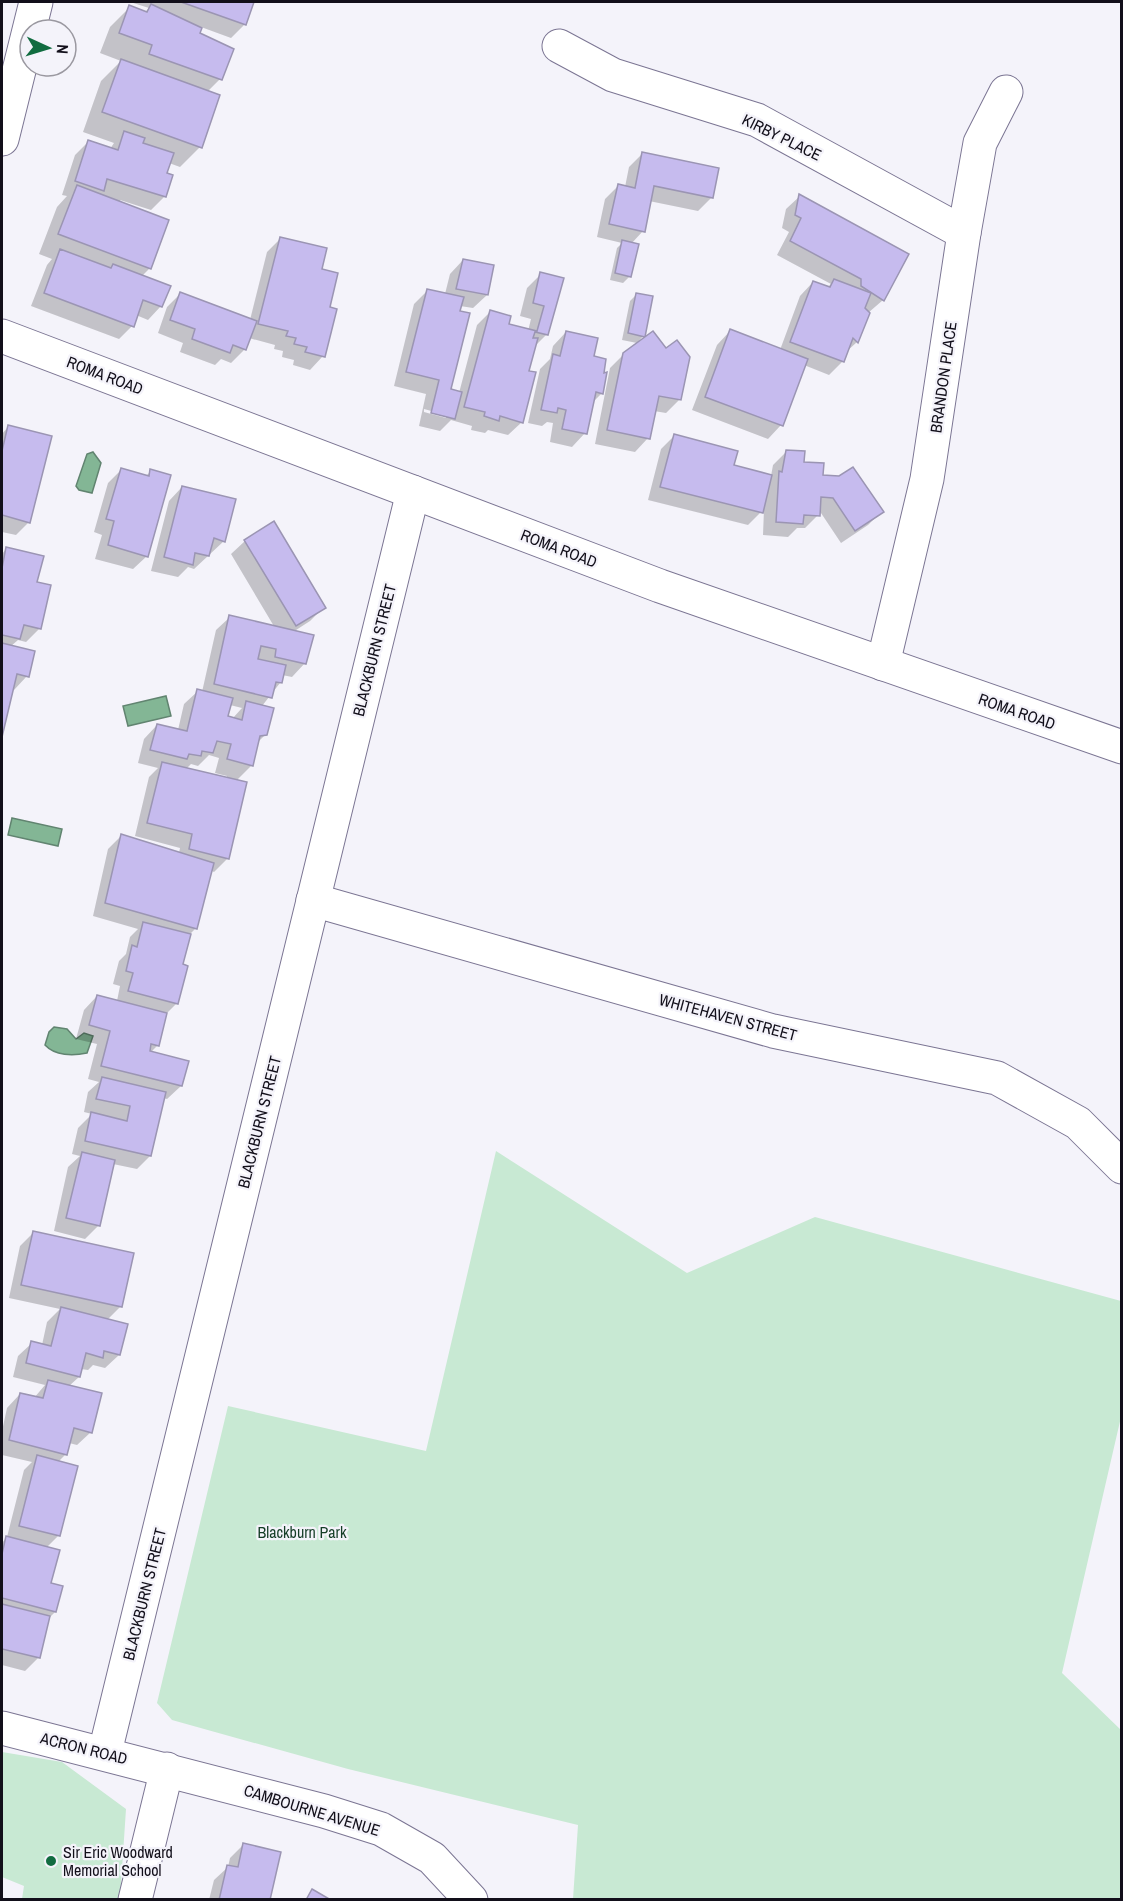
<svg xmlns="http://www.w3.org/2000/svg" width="1123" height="1901" viewBox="0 0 1123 1901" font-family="'Archivo Narrow',sans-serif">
<rect width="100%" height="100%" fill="#f4f3fa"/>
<g fill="#c8e9d3">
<path d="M496,1151L687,1273L815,1217L1121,1301V1417L1062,1673L1121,1730V1899H573L578,1825L348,1769L172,1720L157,1703L228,1406L426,1451Z"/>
<path d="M2,1752L62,1762L126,1809L120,1899H22L24,1886L2,1877Z"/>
</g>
<g fill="#83b695" stroke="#618470" stroke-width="1.5">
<path d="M93,452L101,463L92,493L79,490L76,486L87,454Z"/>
<path d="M166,696L171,716L128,726L123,706Z"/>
<path d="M12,818L62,829L58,846L8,835Z"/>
<path d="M54,1027L67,1029L76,1039L84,1033L93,1036L87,1053C73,1056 55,1056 45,1045L49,1032Z"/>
</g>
<g fill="#0003" fill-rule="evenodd">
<path d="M130,2H253L245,24L231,38L201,27L198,34L232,50L220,79L207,92L200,147L180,167L169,163L165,174V196L151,210L120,200L150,268L142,276L161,306L148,320L136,315L132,326L119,339L31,306L47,265L52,259L39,254L57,207L67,196L62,195L75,155L88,142L110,149L114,143L83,132L101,81L121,61L100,53L110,27L130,7L144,13L149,8Z"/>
<path d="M643,153L718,169L711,198L698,211L649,201L643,231L631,244L630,276L623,283L610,280L617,248L622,243L597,237L605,199L618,186L625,187L629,167Z"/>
<path d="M800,196L907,254L883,300L868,313L857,342L846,352L843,361L829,375L804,365L781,425L768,439L692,410L717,345L730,331L780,350L800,296L813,282L827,288L831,284L777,255L789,232L782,228L786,209Z"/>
<path d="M281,238L320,270L328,308L323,356L310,370L293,365L294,360L282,357L283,351L274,349L275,345L249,338L244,350L231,363L221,359L215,365L180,352L183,343L158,333L167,307L181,293L250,320L267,252Z"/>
<path d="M463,260L487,295L473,308L460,306L449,391L459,393L477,325L490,312L507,325L528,331L531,319L520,316L527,288L541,274L563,279L547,334L534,347L527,372L522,422L508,435L488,430L485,433L471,430L472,426L451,420L440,431L419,426L426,394L394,386L414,304L428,290L445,294L450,274ZM424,409L446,415V418L424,412Z"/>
<path d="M636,295L643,336L637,343L622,340L630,301Z"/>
<path d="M566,332L592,357L602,375V393L592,403L585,433L572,447L550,442L553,423L547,422L542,426L528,423L540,369L550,359L553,346Z"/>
<path d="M665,351L688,358L679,400L666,413L654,411L648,438L635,452L595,444L610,368L624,354Z"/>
<path d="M8,427L29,522L16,535L2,532V434Z"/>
<path d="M674,436L732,466L771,476L773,465L787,451L822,477L882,511L868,525L841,543L819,510L818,515L805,528H797L788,537L763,535L764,509L748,525L648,500L661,449Z"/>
<path d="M121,470L145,477L151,471L147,556L133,569L95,559L102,535L94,532L108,483Z"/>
<path d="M182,487L224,541L194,569L188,567L178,577L151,571L169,501Z"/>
<path d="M245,541L324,607L310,621L293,632L305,663L292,677L282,675L280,683L262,706L266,734L257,743L252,765L236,781L228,858L214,872L210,870L196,928L189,935L181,965L177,1003L166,1014L158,1045L150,1053L181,1086L167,1099L163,1098L150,1156L137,1169L113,1164L99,1225L85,1239L54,1231L68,1167L80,1156L72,1154L78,1128L92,1114L84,1112L88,1092L99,1082L88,1079L97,1044L76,1039L84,1010L97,996L117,1001L120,986L113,984L119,961L126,954L130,937L138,929L93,916L108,849L121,836L179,853L180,848L135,836L149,777L158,768L138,763L144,739L157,725L178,730L184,704L198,691L202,692L216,630L230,617L275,628L231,554ZM230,705L242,708L232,719L227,717ZM209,755L219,758L215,773L227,776L226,779L186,769L191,764L198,766Z"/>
<path d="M7,548L35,583L40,628L26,642L18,640L10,647L27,676L14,690L11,689L2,730V554Z"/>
<path d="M33,1233L121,1306L107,1320L119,1355L105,1368L93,1365L88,1370L81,1369L79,1377L69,1386L91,1432L77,1445L69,1443L66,1454L58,1462L76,1467L58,1536L46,1548L55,1612L48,1619L38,1658L25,1671L2,1665V1543L7,1537L24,1470L32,1462L2,1455V1431L7,1408L20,1394L34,1398L45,1385L13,1377L18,1356L32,1343L42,1345L47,1322L60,1309L9,1298L20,1246Z"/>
<path d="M244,1844L268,1900H209L214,1880L228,1867L230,1858Z"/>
</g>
<g fill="#c6bbee" stroke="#9b95b3" stroke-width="1.5">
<path d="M181,2H254L246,25Z"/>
<path d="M151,4L202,28L200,33L234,49L222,80L149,54L152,45L119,33L129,5L147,12Z"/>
<path d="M121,59L220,95L202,148L102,112Z"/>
<path d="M124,131L145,138L143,143L174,153L167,173L173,175L166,197L107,179L104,191L75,181L88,140L118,150Z"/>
<path d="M642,152L719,168L713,198L654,186L645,232L609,224L618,184L635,188Z"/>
<path d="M77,185L169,220L151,269L58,234Z"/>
<path d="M799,194L909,254L884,301L861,286V279L790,241L801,218L795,215Z"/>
<path d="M280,237L327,248L322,269L338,273L330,307L337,309L325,357L305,352L307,347L294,344L296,338L286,336L288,331L258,324Z"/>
<path d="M622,240L639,244L631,277L615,273Z"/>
<path d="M60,249L111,268L113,264L171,286L162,307L143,300L134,327L44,293Z"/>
<path d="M463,259L494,265L488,295L456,289Z"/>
<path d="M540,272L564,278L548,335L535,332L533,338H538L529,371L536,372L523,423L500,416L499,421L484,416L485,412L464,407L490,310L511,316L509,324L537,331L544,306L533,303Z"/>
<path d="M834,279L871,293L865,308L870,313L858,343L853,338L844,362L790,342L813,281L830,287Z"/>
<path d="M427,289L464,297L460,311L470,313L451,389L462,392L455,419L431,413L439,380L406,372Z"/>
<path d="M180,292L257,321L246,350L233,345L230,353L192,339L195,329L170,320Z"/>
<path d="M636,293L653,296L645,337L628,333Z"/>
<path d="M730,329L808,359L783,426L705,397Z"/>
<path d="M566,331L598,338L594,356L606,359L604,373L607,372L603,394L596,392L587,434L562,429L566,410L558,408L557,413L541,410L553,354L560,356Z"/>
<path d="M653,331L666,348L677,340L690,357L681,400L659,396L650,439L607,430L623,353Z"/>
<path d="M8,425L52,436L30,523L2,515V451Z"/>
<path d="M674,434L738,451L734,465L772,475L763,513L660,487Z"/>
<path d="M786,450L805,451L804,462L824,463L823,475L839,476L853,467L884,512L855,531L833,498L821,497L820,516L804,515L803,524L776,522L779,471L782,472Z"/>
<path d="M121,468L149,476L150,469L171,475L148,557L108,545L114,521L106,519Z"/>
<path d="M182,486L236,499L225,542L214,538L209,556L195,553L193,565L164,557Z"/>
<path d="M274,521L326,608L296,626L244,540Z"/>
<path d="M6,547L44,556L37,582L51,585L41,629L24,625L20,639L2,635V568Z"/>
<path d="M229,615L314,635L306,664L275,657L276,649L261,646L258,659L286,665L282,683L276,682L272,698L214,684Z"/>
<path d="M2,643L35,651L29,677L17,674L2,737Z"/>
<path d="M197,689L233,698L228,716L242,720L246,701L274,708L267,735L260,736L253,766L227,759L231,744L217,741L213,753L202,751L201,756L189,754L187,759L150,750L157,724L187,731Z"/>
<path d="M162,762L247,782L229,859L189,849L192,834L147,823Z"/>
<path d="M121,834L214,863L197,929L105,903Z"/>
<path d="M143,922L191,934L183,964L188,966L178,1004L128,991L133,973L126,971L132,945L137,947Z"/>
<path d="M97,995L167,1013L159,1046L151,1044L150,1051L189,1061L182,1086L101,1066L110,1031L89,1025Z"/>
<path d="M102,1077L166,1092L151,1156L85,1141L91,1112L127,1121L130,1106L96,1099Z"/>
<path d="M82,1152L115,1160L100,1226L66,1218Z"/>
<path d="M33,1231L134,1253L122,1307L21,1285Z"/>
<path d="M61,1307L128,1324L120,1355L104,1351L103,1358L86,1353L80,1377L26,1363L31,1341L51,1346Z"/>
<path d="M48,1380L102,1393L92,1433L74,1428L67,1455L9,1440L20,1393L43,1398Z"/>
<path d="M37,1455L78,1466L60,1536L19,1526Z"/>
<path d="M6,1536L60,1550L51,1583L63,1586L56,1612L2,1598V1554Z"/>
<path d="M2,1604L50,1616L40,1658L2,1649Z"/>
<path d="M243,1843L281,1852L270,1900H219L227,1865L238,1867Z"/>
<path d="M312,1889L331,1900H306Z"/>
</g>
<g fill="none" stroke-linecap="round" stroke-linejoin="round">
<g stroke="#7b7593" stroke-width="35">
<g id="minor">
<path d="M559,46L613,75L757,120L964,233"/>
<path d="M2,139L36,2"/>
<path d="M2,336L660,586L1122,747"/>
<path d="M883,664L927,479L964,233L980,143L1006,92"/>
<path d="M313,900L773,1031L997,1078L1078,1123L1122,1167"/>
<path d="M2,1728L324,1811L381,1829L432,1858L471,1900"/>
<path d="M105,1752L413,492"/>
<path d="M135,1900L167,1769"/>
</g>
</g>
<use href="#minor" stroke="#fff" stroke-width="33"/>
</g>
<circle fill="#116c40" stroke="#f4f3fa" stroke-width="2" cx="51" cy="1861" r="6"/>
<g text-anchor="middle" stroke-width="4.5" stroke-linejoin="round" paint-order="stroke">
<g font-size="16" fill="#120f1a" stroke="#f4f3fa">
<text transform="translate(782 137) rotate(26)" y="6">KIRBY PLACE</text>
<text transform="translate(105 375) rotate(21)" y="6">ROMA ROAD</text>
<text transform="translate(943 377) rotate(-82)" y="6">BRANDON PLACE</text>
<text transform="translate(559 548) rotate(21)" y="6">ROMA ROAD</text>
<text transform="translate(374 650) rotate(-76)" y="6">BLACKBURN STREET</text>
<text transform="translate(1017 711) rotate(19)" y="6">ROMA ROAD</text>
<text transform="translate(728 1017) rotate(15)" y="6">WHITEHAVEN STREET</text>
<text transform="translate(259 1122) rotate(-76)" y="6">BLACKBURN STREET</text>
<text transform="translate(144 1594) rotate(-76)" y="6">BLACKBURN STREET</text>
<text transform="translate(84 1748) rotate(14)" y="6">ACRON ROAD</text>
<text transform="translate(312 1810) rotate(17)" y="6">CAMBOURNE AVENUE</text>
</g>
<g font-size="16" fill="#143d26" stroke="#f4f3fa">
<text x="302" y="1538">Blackburn Park</text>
</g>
<g font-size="16" fill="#120f1a" stroke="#f4f3fa" text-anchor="start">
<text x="63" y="1858">Sir Eric Woodward<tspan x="63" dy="18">Memorial School</tspan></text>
</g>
</g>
<rect width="1123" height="1901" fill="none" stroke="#120f1a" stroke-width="6"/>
<g transform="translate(48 48) rotate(94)"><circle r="28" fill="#f4f3fa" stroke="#9a98a0" stroke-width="1.5"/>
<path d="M0-4.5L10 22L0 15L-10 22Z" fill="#116c40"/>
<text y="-9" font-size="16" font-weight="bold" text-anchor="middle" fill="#120f1a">N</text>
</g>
</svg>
